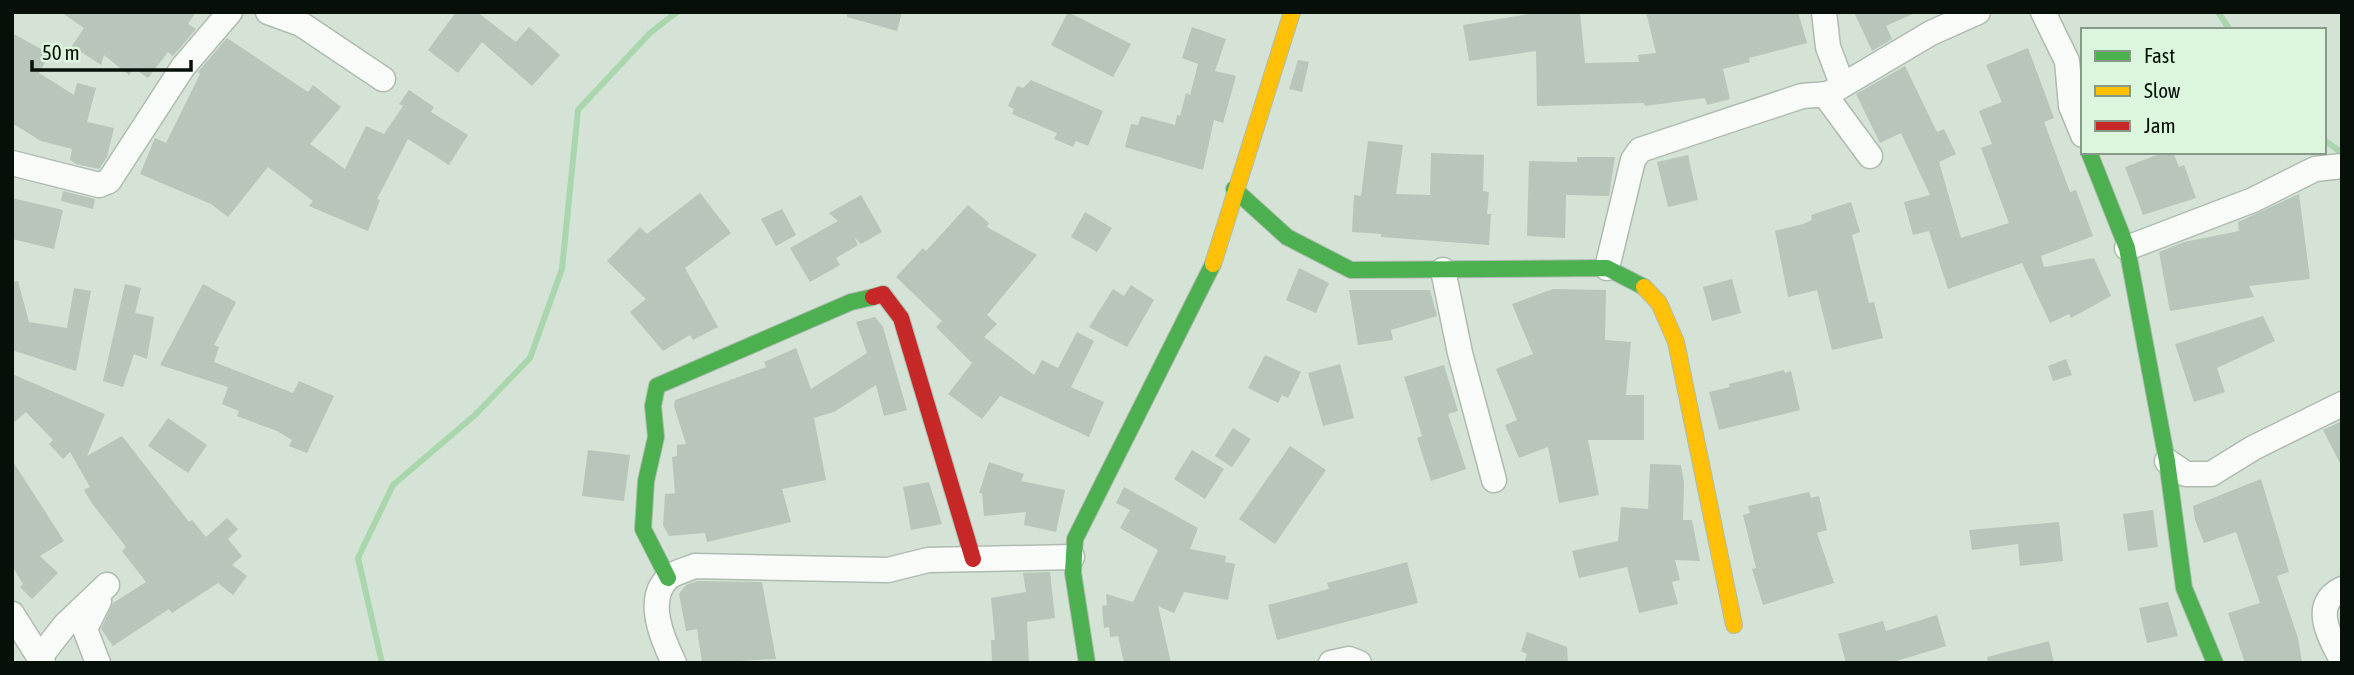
<svg xmlns="http://www.w3.org/2000/svg" width="2354" height="675" viewBox="0 0 2354 675" font-family="'Asap Condensed',sans-serif">
<rect width="100%" height="100%" fill="#d4e3d5"/>
<g fill="none" stroke-linecap="round" stroke-linejoin="round">
<g stroke="#a9d6ac" stroke-width="6">
<path d="M2218,12L2230,30"/>
<path d="M2324,140L2342,153"/>
<path d="M382,663L358,558L393,485L475,415L530,358L562,269L578,110L650,33L677,12"/>
</g>
</g>
<g fill="#b8c5ba">
<path d="M61,12H196L188,24L196,29L173,56L168,52L148,78L134,68L129,75L104,55L101,65L72,46L84,28Z"/>
<path d="M456,12H477L516,42L529,27L560,55L532,86L482,42L458,73L428,50Z"/>
<path d="M847,12H902L897,31L847,17Z"/>
<path d="M1068,12L1131,44L1113,77L1051,45Z"/>
<path d="M1541,12H1580L1585,63L1639,62L1638,55L1656,53L1646,12H1798L1807,43L1749,58L1750,62L1723,69L1730,99L1707,105L1705,98L1645,106L1644,103L1537,106L1536,51L1469,61L1463,25Z"/>
<path d="M1854,12H1917L1886,26L1892,39L1872,51Z"/>
<path d="M1192,27L1226,39L1215,71L1236,76L1223,123L1214,120L1203,170L1125,147L1131,124L1138,125L1141,116L1175,125L1177,115L1180,116L1186,93L1190,95L1198,64L1182,58Z"/>
<path d="M12,33L50,54L39,73L74,95L77,83L96,88L87,122L114,128L107,157L99,169L76,164L70,160L72,149L41,141L12,123Z"/>
<path d="M227,38L308,92L313,85L341,107L310,144L345,169L366,126L384,134L403,106L399,104L409,90L434,107L431,112L468,135L449,165L408,139L377,199L380,200L368,231L309,206L313,201L268,167L228,217L211,204L140,174L155,138L166,143L200,74L198,72Z"/>
<path d="M2028,48L2054,118L2044,122L2070,192L2076,190L2093,236L2041,256L2044,267L2094,258L2111,296L2071,318L2069,314L2050,323L2022,263L1948,289L1929,231L1913,235L1904,202L1930,195L1901,133L1880,143L1856,94L1905,66L1937,132L1944,129L1956,154L1939,162L1961,238L2009,223L1981,148L1992,144L1979,111L2002,102L1986,65Z"/>
<path d="M1298,60L1309,62L1302,92L1289,89Z"/>
<path d="M1031,80L1103,111L1088,146L1076,141L1073,147L1054,139L1057,133L1012,114L1014,109L1008,106L1017,86L1023,88Z"/>
<path d="M1368,141L1403,145L1396,194L1430,195L1431,153L1484,155L1483,191L1489,192L1487,214H1491L1489,245L1381,237V234L1352,232L1354,195L1361,196Z"/>
<path d="M2165,152H2173L2179,167L2184,165L2196,198L2143,215L2125,167Z"/>
<path d="M1688,155L1698,200L1668,207L1657,162Z"/>
<path d="M1577,157H1615L1609,196L1566,195L1565,238L1527,236L1529,161L1577,162Z"/>
<path d="M63,191L95,199L93,209L61,201Z"/>
<path d="M700,193L731,233L685,268L718,327L693,340L690,335L663,351L630,312L646,299L607,261L640,227L647,234Z"/>
<path d="M2299,194L2310,279L2249,286L2254,297L2170,311L2159,252L2184,242L2239,231L2238,222Z"/>
<path d="M861,195L882,232L861,244L854,237L858,245L836,258L840,265L810,282L790,248L838,221L829,213Z"/>
<path d="M12,198L63,210L54,249L12,239Z"/>
<path d="M1851,202L1860,232L1852,235L1869,303L1874,302L1883,338L1832,350L1817,290L1788,297L1775,231L1803,224L1812,220L1811,215Z"/>
<path d="M968,205L989,223L987,227L1037,255L987,315L997,324L984,337L1034,375L1042,360L1058,368L1077,332L1094,341L1071,387L1104,402L1089,437L1000,396L982,419L948,394L972,363L936,327L942,321L896,277L923,248L926,251Z"/>
<path d="M782,209L796,235L776,246L761,219Z"/>
<path d="M1085,212L1112,228L1097,252L1071,237Z"/>
<path d="M1299,268L1329,283L1316,313L1286,300Z"/>
<path d="M1732,279L1741,313L1712,321L1703,287Z"/>
<path d="M18,281L29,322L67,328L74,288L91,291L76,371L12,350V282Z"/>
<path d="M125,284L141,288L135,313L154,317L147,359L134,354L123,387L103,381Z"/>
<path d="M203,284L236,302L214,345L219,347L214,362L293,393L299,381L334,396L307,453L289,446L292,440L277,431L237,416L239,411L222,404L228,387L160,365Z"/>
<path d="M1131,285L1154,300L1127,347L1089,327L1113,289L1124,296Z"/>
<path d="M1553,289L1606,290L1605,340L1631,342L1626,395H1644V440H1588L1599,495L1559,503L1548,447L1519,458L1505,425L1517,420L1496,369L1533,354L1512,304Z"/>
<path d="M1349,290H1430L1437,316L1391,330L1393,340L1358,345Z"/>
<path d="M2263,316L2275,341L2217,368L2225,392L2194,402L2175,344Z"/>
<path d="M875,317L883,327L907,410L884,416L876,385L834,412L814,418L826,480L782,489L791,522L707,542L705,533L669,536L663,525L665,494L675,493L672,457L677,456V445L686,444L674,406L675,400L766,367L764,362L796,348L811,389L867,353L856,322Z"/>
<path d="M1265,355L1301,372L1288,398L1282,395L1278,403L1248,388Z"/>
<path d="M2066,359L2072,375L2053,381L2048,366Z"/>
<path d="M1340,364L1354,418L1323,426L1308,373Z"/>
<path d="M1444,365L1458,411L1448,414L1466,469L1431,481L1417,438L1422,436L1404,377Z"/>
<path d="M1784,370L1785,373L1791,371L1800,410L1719,430L1709,392L1730,387L1729,384Z"/>
<path d="M12,374L105,414L87,456L122,436L189,522L192,520L206,537L227,518L238,529L228,539L242,556L232,565L247,576L233,595L218,583L172,613L169,609L113,646L101,629L113,603L146,582L122,551L126,547L91,502L84,490L90,487L70,452L63,459L49,444L53,440L26,412L12,424Z"/>
<path d="M168,418L207,445L188,473L148,446Z"/>
<path d="M2342,421V467L2323,430Z"/>
<path d="M1233,428L1251,439L1232,467L1215,456Z"/>
<path d="M1290,446L1326,470L1275,544L1239,519Z"/>
<path d="M588,450L630,455L624,501L582,496Z"/>
<path d="M1192,450L1224,469L1205,499L1174,479Z"/>
<path d="M12,460L64,541L40,556L58,573L32,599L20,587L23,584L12,566Z"/>
<path d="M989,462L1024,474L1021,481L1065,490L1056,532L1024,525L1026,512L984,516L982,493H979Z"/>
<path d="M1650,464L1681,465L1684,483L1683,520H1692L1700,561L1675,560L1680,580L1672,582L1678,604L1639,613L1627,567L1579,578L1572,551L1618,541L1621,507L1648,509Z"/>
<path d="M2261,479L2289,572L2277,576L2298,638L2302,663H2245L2228,613L2260,603L2236,532L2204,543L2195,520L2193,506Z"/>
<path d="M929,482L942,524L911,530L903,487Z"/>
<path d="M1124,487L1198,528L1190,549L1226,556L1225,562L1235,564L1228,600L1184,592L1174,613L1158,606L1171,663H1124L1118,636L1110,637L1109,627L1104,628L1102,606L1107,605L1106,594L1133,602L1158,550L1120,528L1130,510L1116,503Z"/>
<path d="M1809,492L1811,498L1819,496L1827,530L1817,533L1834,583L1763,605L1752,569L1756,568L1743,515L1750,513L1748,506Z"/>
<path d="M2153,510L2158,547L2128,551L2123,514Z"/>
<path d="M2059,522L2063,561L2020,566L2018,544L1972,550L1969,530Z"/>
<path d="M1407,562L1418,603L1277,640L1268,605L1329,589L1327,583Z"/>
<path d="M1050,572L1055,618L1027,622L1029,663H992L991,640H995L991,598L1026,592L1023,573Z"/>
<path d="M698,581L762,582L776,659L702,663L697,629L686,631L679,594L686,585Z"/>
<path d="M2168,602L2178,636L2147,643L2139,608Z"/>
<path d="M1937,615L1946,646L1890,663H1846L1838,634L1883,621L1886,631Z"/>
<path d="M1527,632L1567,647L1568,663H1524L1527,654L1521,651Z"/>
<path d="M2049,641L2054,663H1988L1987,657Z"/>
</g>
<g fill="none" stroke-linecap="round" stroke-linejoin="round">
<g stroke="#afbbb0" stroke-width="27">
<g id="street">
<path d="M268,12L301,24L383,79"/>
<path d="M1824,12L1828,47L1842,84"/>
<path d="M2043,12L2067,61L2071,106L2083,135"/>
<path d="M1828,94V99L1870,156"/>
<path d="M12,163L99,185L109,181L183,67L230,12"/>
<path d="M2127,248L2253,200L2315,169L2342,166"/>
<path d="M1607,268L1633,160L1640,150L1802,96L1828,94L1931,33L1978,12"/>
<path d="M1443,270L1460,353L1494,480"/>
<path d="M2167,461L2186,474H2211L2253,448L2342,404"/>
<path d="M2342,589C2310,604 2330,638 2342,660"/>
<path d="M12,614L43,663"/>
<path d="M40,657L65,625L107,585"/>
<path d="M98,663L85,629L99,601"/>
<path d="M674,663C663,640 644,599 669,577C676,572 688,569 695,566L888,570L928,560L1072,557"/>
<path d="M1331,663L1349,659L1359,663"/>
</g>
</g>
<g stroke="#afbbb0" stroke-width="18">
<g id="fast">
<path d="M2089,152L2127,248L2167,461L2184,588L2215,663"/>
<path d="M1234,189L1287,237L1351,270L1607,268L1644,287"/>
<path d="M668,578L643,529L646,481L656,437L653,406L657,386L851,302L873,297"/>
<path d="M1087,663L1073,573L1075,539L1213,264"/>
</g>
</g>
<g stroke="#afbbb0" stroke-width="18">
<g id="slow">
<path d="M1213,264L1292,12"/>
<path d="M1644,287L1659,303L1676,342L1734,625"/>
</g>
</g>
<g stroke="#afbbb0" stroke-width="18">
<path id="jam" d="M873,297L883,294L901,318L973,559"/>
</g>
<use href="#street" stroke="#f9fbf9" stroke-width="24"/>
<use href="#fast" stroke="#4caf50" stroke-width="16"/>
<use href="#slow" stroke="#ffc107" stroke-width="16"/>
<use href="#jam" stroke="#c62828" stroke-width="16"/>
</g>
<rect width="2354" height="675" fill="none" stroke="#071008" stroke-width="28"/>
<rect x="2081" y="28" width="245" height="126" fill="#dbf6dc" stroke="#869a87" stroke-width="2"/>
<rect x="2095" y="51" width="35" height="10" fill="#4caf50" stroke="#869a87" stroke-width="2"/>
<text x="2144" y="63" font-size="21" fill="#071008">Fast</text>
<rect x="2095" y="86" width="35" height="10" fill="#ffc107" stroke="#869a87" stroke-width="2"/>
<text x="2144" y="98" font-size="21" fill="#071008">Slow</text>
<rect x="2095" y="121" width="35" height="10" fill="#c62828" stroke="#869a87" stroke-width="2"/>
<text x="2144" y="133" font-size="21" fill="#071008">Jam</text>
<path d="M32 60v10h159v-10" fill="none" stroke="#071008" stroke-width="3.5"/>
<text x="42" y="60" font-size="21" fill="#071008" stroke="#dbf6dc" stroke-width="5" paint-order="stroke">50 m</text>
</svg>
